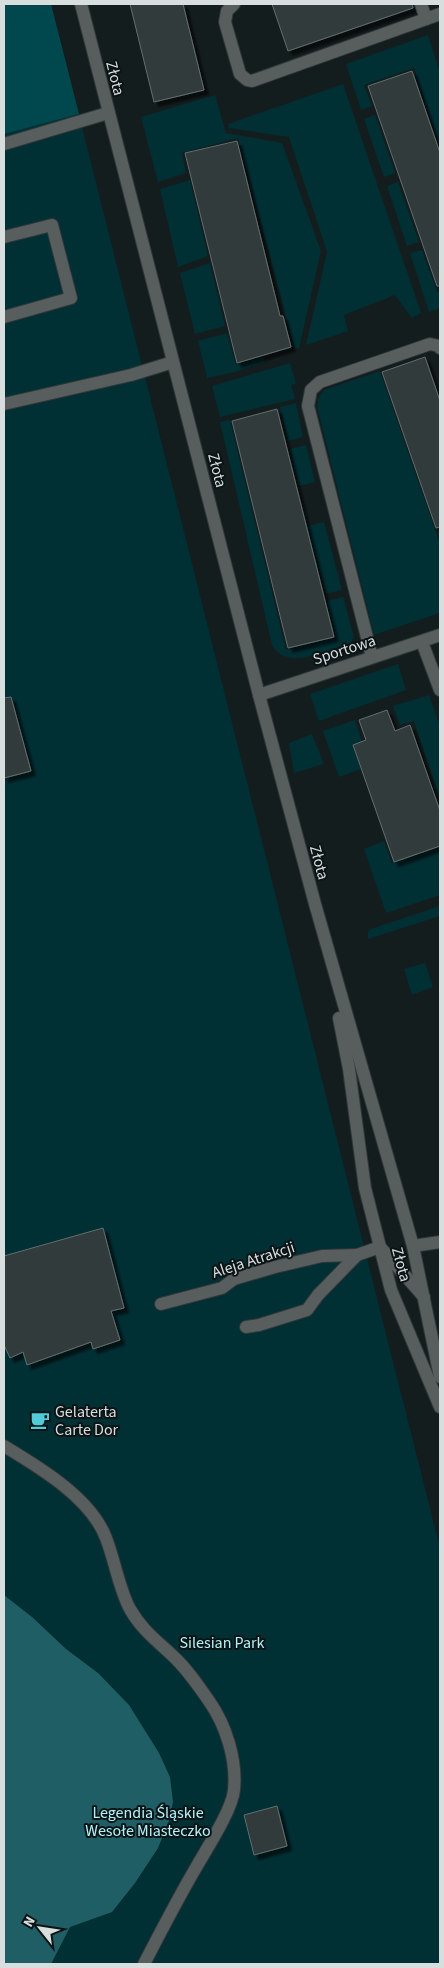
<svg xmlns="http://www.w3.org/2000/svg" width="444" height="1968" viewBox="0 0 444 1968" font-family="'Source Sans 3',sans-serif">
<defs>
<filter id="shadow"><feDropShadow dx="4.5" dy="4.5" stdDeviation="1" flood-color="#0009"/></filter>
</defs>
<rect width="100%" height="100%" fill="#141d1e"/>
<g fill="#002f34">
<path d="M4,4H51L440,1548V1964H4Z"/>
<path d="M428,35L440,73V147L414,68L364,85L372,106L361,110L346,64Z"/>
<path d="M343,84L421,313L412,318L395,295L344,315L348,331L306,345L327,252L289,137L229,128L228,124Z"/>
<path d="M215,95L226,133L282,143L321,251L299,348L295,349L238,138L182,153L186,173L158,182L141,117Z"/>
<path d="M375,115L395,173L384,177L364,119Z"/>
<path d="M190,180L208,256L178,267L160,189Z"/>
<path d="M398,182L419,242L407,246L387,186Z"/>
<path d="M422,250L437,292H440V308L429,312L410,253Z"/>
<path d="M210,263L225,326L195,334L180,273Z"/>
<path d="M227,333L236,365L264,357V362L235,372L207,378L198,341Z"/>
<path d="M290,363L296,384L291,385L295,399L220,417L212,386Z"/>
<path d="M380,371L440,544V613L374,635L317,407L318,399L324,390Z"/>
<path d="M296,403L303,437L288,441L280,407Z"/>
<path d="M230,420L286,650L336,638L327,601L343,597L354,637L351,643C327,650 287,672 272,645L220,422Z"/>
<path d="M306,445L315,482L299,486L290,449Z"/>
<path d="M324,522L342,590L326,594L308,526Z"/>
<path d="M398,664L406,690L319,721L310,694Z"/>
<path d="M429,695L440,726V799L414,721L400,725L393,706Z"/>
<path d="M355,720L362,742L353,745L361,769L339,777L323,731Z"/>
<path d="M312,734L324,764L294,773L289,743Z"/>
<path d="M384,841L392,863L440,847V895L386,913L364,849Z"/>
<path d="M440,906V916L368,939V932L371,929Z"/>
<path d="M425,963L433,987L412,995L404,969Z"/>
</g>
<path fill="#00474e" d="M4,4H51L79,114L4,134Z"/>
<path fill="#205e65" d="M4,1595L32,1617L66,1649L98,1673L129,1705L159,1753L170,1777L173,1802L169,1821L158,1848L135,1883L112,1912L70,1927L51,1964H4Z"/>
<g fill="#313a3b" stroke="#636e6f" filter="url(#shadow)">
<path d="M130,4H183L204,90L154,102Z"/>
<path d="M272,4H412L413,8L288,51Z"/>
<path d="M412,71L440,153V286H437L368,86Z"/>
<path d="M237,141L280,316H283L291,347L237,363L185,153Z"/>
<path d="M425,357L440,401V527L436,528L382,372Z"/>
<path d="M277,409L334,637L288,648L232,421Z"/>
<path d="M11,697L31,771L4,778V698Z"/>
<path d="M387,710L395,731L410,725L440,811V846L394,862L353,745L366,740L359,720Z"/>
<path d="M103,1228L124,1308L111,1311L120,1340L93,1349L91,1342L27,1365L23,1352L10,1358L4,1345V1256Z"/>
<path d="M277,1806L287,1846L254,1855L244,1815Z"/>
</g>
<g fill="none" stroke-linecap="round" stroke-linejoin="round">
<g stroke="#2f3839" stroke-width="14">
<g id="service">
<path d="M234,4L227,11L225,22L240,74L247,80L252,81L440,14"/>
<path d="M421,4L426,19"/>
<path d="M422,642L440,690"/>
<path d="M372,657L308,406L311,390L320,382L430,344L439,346L440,348"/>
<path d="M413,1246L440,1242"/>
<path d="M161,1304L222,1288L234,1279L275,1267L322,1256L357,1255"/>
<path d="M246,1327L259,1325L307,1310L318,1295L357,1255L380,1247L424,1297"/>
</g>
</g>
<g stroke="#2f3839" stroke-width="14">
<g id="pedestrian">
<path d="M4,144L108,113"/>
<path d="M4,237L52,225L71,298L4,317"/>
<path d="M4,404L131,375L173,362"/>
<path d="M4,1446C39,1467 91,1498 106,1538C114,1558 120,1592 130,1609C141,1629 157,1641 173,1656C187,1669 198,1685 209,1701C226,1725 237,1760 234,1790C232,1811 205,1851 194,1871C176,1902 160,1933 144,1964"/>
</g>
</g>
<g stroke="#2f3839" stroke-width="14">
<path id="minor" d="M259,695L440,635"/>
</g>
<g stroke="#2f3839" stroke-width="14">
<g id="tertiary">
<path d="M81,4L259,695L315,904L413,1246L440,1377"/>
<path d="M339,1018L349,1069L365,1188L391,1290L440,1407"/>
</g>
</g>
<use href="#service" stroke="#585d5d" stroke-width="12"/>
<use href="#pedestrian" stroke="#585d5d" stroke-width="12"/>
<use href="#minor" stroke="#585d5d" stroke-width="12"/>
<use href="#tertiary" stroke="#585d5d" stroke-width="12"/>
</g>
<defs>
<g id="cafe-bare" transform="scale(1.5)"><path d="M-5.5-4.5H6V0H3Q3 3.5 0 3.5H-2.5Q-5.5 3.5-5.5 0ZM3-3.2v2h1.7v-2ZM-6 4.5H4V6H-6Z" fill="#52cbd9" stroke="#0c1415" stroke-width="2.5" paint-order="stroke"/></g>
</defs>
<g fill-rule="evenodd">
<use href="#cafe-bare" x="40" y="1420"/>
</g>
<g text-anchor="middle" stroke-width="4" stroke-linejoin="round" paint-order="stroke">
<g font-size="16" fill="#d8dede" stroke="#0c1415">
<text transform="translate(116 78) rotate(76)" y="6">Złota</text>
<text transform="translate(218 470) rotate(76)" y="6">Złota</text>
<text transform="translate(344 649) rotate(-18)" y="6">Sportowa</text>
<text transform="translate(320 862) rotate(75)" y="6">Złota</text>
<text transform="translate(253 1259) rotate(-18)" y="6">Aleja Atrakcji</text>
<text transform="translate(402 1264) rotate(75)" y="6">Złota</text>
</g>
<g font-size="16" fill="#d8dede" stroke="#0c1415" text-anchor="start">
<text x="55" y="1417">Gelaterta<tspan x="55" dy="18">Carte Dor</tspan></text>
</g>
<g font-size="16" fill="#b1f2fa" stroke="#0c1415">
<text x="222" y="1648">Silesian Park</text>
<text x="148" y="1818">Legendia Śląskie<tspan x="148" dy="18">Wesołe Miasteczko</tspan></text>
</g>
</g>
<rect width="444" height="1968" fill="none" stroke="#d8dede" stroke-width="10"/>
<g transform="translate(40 1928) rotate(300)" stroke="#0c1415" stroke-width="4" paint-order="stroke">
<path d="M0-4L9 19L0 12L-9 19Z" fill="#d8dede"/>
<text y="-8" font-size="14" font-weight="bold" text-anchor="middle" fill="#d8dede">N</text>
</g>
</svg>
